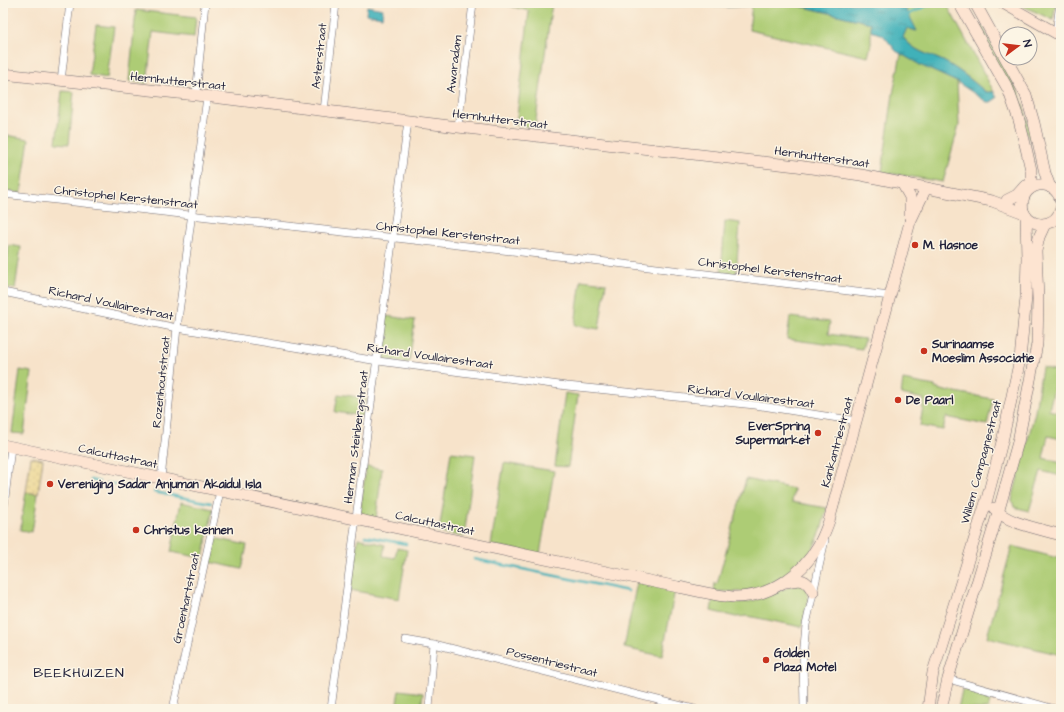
<svg xmlns="http://www.w3.org/2000/svg" width="1064" height="712" viewBox="0 0 1064 712" font-family="'Architects Daughter',sans-serif">
<defs>
<pattern id="sand-dots" width="8" height="8" patternUnits="userSpaceOnUse"><rect width="8" height="8" fill="#eeda9e"/><path d="M2 2h.1M6 6h.1" fill="none" stroke="#ccbb89" stroke-width="1.8" stroke-linecap="round"/></pattern>
<pattern id="water-ripples" width="26" height="14" patternUnits="userSpaceOnUse"><rect width="26" height="14" fill="#41b1b9"/><path d="M2 4q2-2 4 0t4 0M15 11q2-2 4 0t4 0" fill="none" stroke="#369098"/></pattern>
</defs>
<rect width="100%" height="100%" fill="#fcf5e5"/>
<filter id="ink" filterUnits="userSpaceOnUse"><feTurbulence type="fractalNoise" baseFrequency=".025" numOctaves="2"/><feDisplacementMap in="SourceGraphic" scale="8" xChannelSelector="R" yChannelSelector="G"/><feConvolveMatrix kernelMatrix="1 2 1 2 8 2 1 2 1" color-interpolation-filters="sRGB"/></filter>
<filter id="wash" filterUnits="userSpaceOnUse"><feTurbulence type="fractalNoise" baseFrequency=".012" numOctaves="4" result="noise"/><feDisplacementMap in="SourceGraphic" scale="16" xChannelSelector="R" yChannelSelector="G"/><feGaussianBlur stdDeviation="0.9" result="paint"/><feColorMatrix in="noise" values="0 0 0 0 0 0 0 0 0 0 0 0 0 0 0 0 0 1.4 0 .05"/><feComposite in="paint" operator="in"/></filter>
<g filter="url(#wash)">
<rect width="100%" height="100%" fill="#f7e3ca"/>
<g fill="#adcc74" stroke="#687758">
<path d="M498,3H552L535,127L516,125L529,11Z"/>
<path d="M778,3H788L871,23V45L868,57L749,30L752,5Z"/>
<path d="M883,3H946L994,92H986C973,81 959,69 943,61C926,53 915,52 903,37L907,28L916,31L906,9Z"/>
<path d="M1016,3H1056L1053,20Z"/>
<path d="M136,10L196,17L194,37L153,32L147,83L129,81Z"/>
<path d="M96,25L114,27L107,78L89,75Z"/>
<path d="M980,26H982L1019,94L1032,134L1030,139H1029L979,27Z"/>
<path d="M901,54L922,66L957,82L959,125L943,182L882,172L893,94Z"/>
<path d="M62,91L74,92L69,144L56,143Z"/>
<path d="M5,135L29,139L21,193L3,191V150Z"/>
<path d="M725,221L740,223L736,275L721,273Z"/>
<path d="M9,245L21,247L15,289L4,287Z"/>
<path d="M581,280L606,283L599,329L575,325Z"/>
<path d="M386,316L415,320L409,363L383,359C378,349 384,327 386,316Z"/>
<path d="M790,317L830,322L828,334L865,339L862,349L787,339Z"/>
<path d="M1042,367L1061,372V389L1054,388L1049,410L1061,413V439L1048,436L1043,458L1061,463V476L1041,471L1029,511L1014,507L1012,500L1035,412Z"/>
<path d="M20,370L32,372L24,434L12,433Z"/>
<path d="M903,380L935,386V388L949,392L950,391L993,399L987,425L946,417L943,430L920,426L924,399L901,394Z"/>
<path d="M565,393L578,395L568,467L555,466Z"/>
<path d="M338,394L366,398L363,416L335,412Z"/>
<path d="M451,452L475,455L464,537L439,532Z"/>
<path d="M504,463L554,471L540,554L491,545Z"/>
<path d="M366,466L382,469L376,519L361,516L360,513Z"/>
<path d="M746,479L794,489L792,502L827,508L821,531L812,551L783,579L750,591L735,592L714,591L715,583L717,584Z"/>
<path d="M26,492L38,494L32,532L20,530Z"/>
<path d="M181,502L213,509L203,558L171,552Z"/>
<path d="M214,538L247,545L242,569L209,562Z"/>
<path d="M358,538L385,545L383,556L395,558L397,548L407,550L399,599L350,590Z"/>
<path d="M1012,546L1061,559V655L987,637Z"/>
<path d="M637,582L675,590L662,656L624,648Z"/>
<path d="M801,584L808,590V601L802,627L748,616L736,617L711,611L713,599C724,601 736,604 747,602C766,599 782,587 801,584Z"/>
<path d="M399,690L423,693L421,709H396Z"/>
<path d="M962,690L970,691L991,698L988,709H958Z"/>
</g>
<path fill="url(#sand-dots)" stroke="#887e6c" d="M31,457L43,459L38,494L26,492Z"/>
<g fill="url(#water-ripples)" stroke="#326a7a">
<path d="M693,3H778C750,5 720,11 693,3Z"/>
<path d="M788,3H883L906,9L917,31L907,28L903,37C914,52 926,53 943,61C959,69 972,81 986,92H994L997,98L991,102H987L957,82L922,66L896,51L883,35L871,31V23Z"/>
<path d="M367,6L383,9L382,17L366,14Z"/>
</g>
<g fill="none" stroke-linecap="round" stroke-linejoin="round">
<g stroke="#41b1b9" stroke-width="2.5">
<path d="M909,14L933,3"/>
<path d="M3,460H4"/>
<path d="M91,480L99,482"/>
<path d="M107,483L144,489"/>
<path d="M154,492L211,503"/>
<path d="M365,536L406,544"/>
<path d="M474,559L628,591"/>
</g>
</g>
</g>
<g filter="url(#ink)">
<g fill="none" stroke-linecap="round" stroke-linejoin="round">
<g stroke="#6d666d" stroke-width="8">
<g id="street">
<path d="M1056,33L1060,3"/>
<path d="M61,81L70,3"/>
<path d="M196,95L205,3"/>
<path d="M324,111L336,3"/>
<path d="M458,127L473,3"/>
<path d="M3,194L574,258L890,296"/>
<path d="M3,292L177,328L378,361L567,386L755,405L857,421"/>
<path d="M161,479L177,328L207,97"/>
<path d="M3,515L11,447"/>
<path d="M405,639L434,644L694,709"/>
<path d="M948,679L1055,709"/>
<path d="M173,709L220,491"/>
<path d="M331,709L408,121"/>
<path d="M429,709L434,644"/>
<path d="M804,709L803,657L806,625L825,540"/>
</g>
</g>
<g stroke="#6d666d" stroke-width="12">
<g id="secondary">
<path d="M959,3L1008,89L1019,120L1026,148L1031,170V188"/>
<path d="M975,3L1026,95L1034,123L1045,173L1050,187"/>
<path d="M1003,3L1056,33L1061,35"/>
<path d="M3,74L196,95L458,127L797,166L861,175L992,201L1024,213"/>
<path d="M902,183L910,197V218"/>
<path d="M1007,200L1017,195L1025,186"/>
<path d="M1061,201C1058,189 1047,182 1035,186C1029,188 1024,194 1023,200C1017,226 1055,234 1061,208"/>
<path d="M3,445L678,587C695,590 719,597 736,597C769,597 802,575 818,546C823,538 826,529 829,521L910,222L926,188"/>
<path d="M994,508C1007,524 1041,529 1061,535"/>
<path d="M786,582C801,579 806,578 813,592"/>
<path d="M928,709L933,672L987,499L1002,442L1020,359L1026,297L1027,258L1026,216"/>
<path d="M941,709L948,679L998,513L1018,442L1037,344L1038,299L1036,251L1039,237L1045,224"/>
</g>
</g>
<use href="#street" stroke="#fff" stroke-width="7"/>
<use href="#secondary" stroke="#fde4d1" stroke-width="11"/>
</g>
</g>
<g fill="#c8321e" stroke="#fcf5e5" stroke-width="1.5">
<circle cx="915" cy="245" r="4"/>
<circle cx="924" cy="351" r="4"/>
<circle cx="898" cy="400" r="4"/>
<circle cx="818" cy="433" r="4"/>
<circle cx="50" cy="484" r="4"/>
<circle cx="136" cy="530" r="4"/>
<circle cx="766" cy="660" r="4"/>
</g>
<g text-anchor="middle" stroke-width="3" stroke-linejoin="round" paint-order="stroke">
<g font-size="12" fill="#22223b" stroke="#fcf5e5">
<text transform="translate(319 56) rotate(-84)" y="4">Asterstraat</text>
<text transform="translate(454 64) rotate(-83)" y="4">Awaradam</text>
<text transform="translate(178 81) rotate(6)" y="4">Hernhutterstraat</text>
<text transform="translate(500 119) rotate(7)" y="4">Hernhutterstraat</text>
<text transform="translate(822 157) rotate(8)" y="4">Hernhutterstraat</text>
<text transform="translate(126 197) rotate(6)" y="4">Christophel Kerstenstraat</text>
<text transform="translate(448 233) rotate(6)" y="4">Christophel Kerstenstraat</text>
<text transform="translate(770 270) rotate(7)" y="4">Christophel Kerstenstraat</text>
<text transform="translate(111 303) rotate(12)" y="4">Richard Voullairestraat</text>
<text transform="translate(430 356) rotate(8)" y="4">Richard Voullairestraat</text>
<text transform="translate(161 382) rotate(-84)" y="4">Rozenhoutstraat</text>
<text transform="translate(751 396) rotate(7)" y="4">Richard Voullairestraat</text>
<text transform="translate(356 437) rotate(-83)" y="4">Herman Steinbergstraat</text>
<text transform="translate(837 442) rotate(-75)" y="4">Kankantriestraat</text>
<text transform="translate(118 456) rotate(12)" y="4">Calcuttastraat</text>
<text transform="translate(981 462) rotate(-75)" y="4">Willem Campagnestraat</text>
<text transform="translate(435 523) rotate(12)" y="4">Calcuttastraat</text>
<text transform="translate(186 598) rotate(-78)" y="4">Groenhartstraat</text>
<text transform="translate(552 662) rotate(14)" y="4">Possentriestraat</text>
</g>
<g font-size="12" font-weight="bold" fill="#22223b" stroke="#fcf5e5" text-anchor="start">
<text x="923" y="249">M. Hasnoe</text>
<text x="932" y="348">Surinaamse<tspan x="932" dy="14">Moeslim Associatie</tspan></text>
<text x="906" y="404">De Paarl</text>
<text x="810" y="430" text-anchor="end">EverSpring<tspan x="810" dy="14">Supermarket</tspan></text>
<text x="58" y="488">Vereniging Sadar Anjuman Akaidul Isla</text>
<text x="144" y="534">Christus kennen</text>
<text x="774" y="657">Golden<tspan x="774" dy="14">Plaza Motel</tspan></text>
</g>
<g font-size="14" letter-spacing="1" fill="#22223b" stroke="#fcf5e5">
<text x="79" y="677">BEEKHUIZEN</text>
</g>
</g>
<rect width="1064" height="712" fill="none" stroke="#fcf5e5" stroke-width="16"/>
<g transform="translate(1018 46) rotate(75)"><circle r="19" fill="#fcf5e5" stroke="#a5a1a1"/>
<path d="M0-3L7 15L0 10L-7 15Z" fill="#c8321e"/>
<text y="-6" font-size="11" font-weight="bold" text-anchor="middle" fill="#22223b">N</text>
</g>
</svg>
